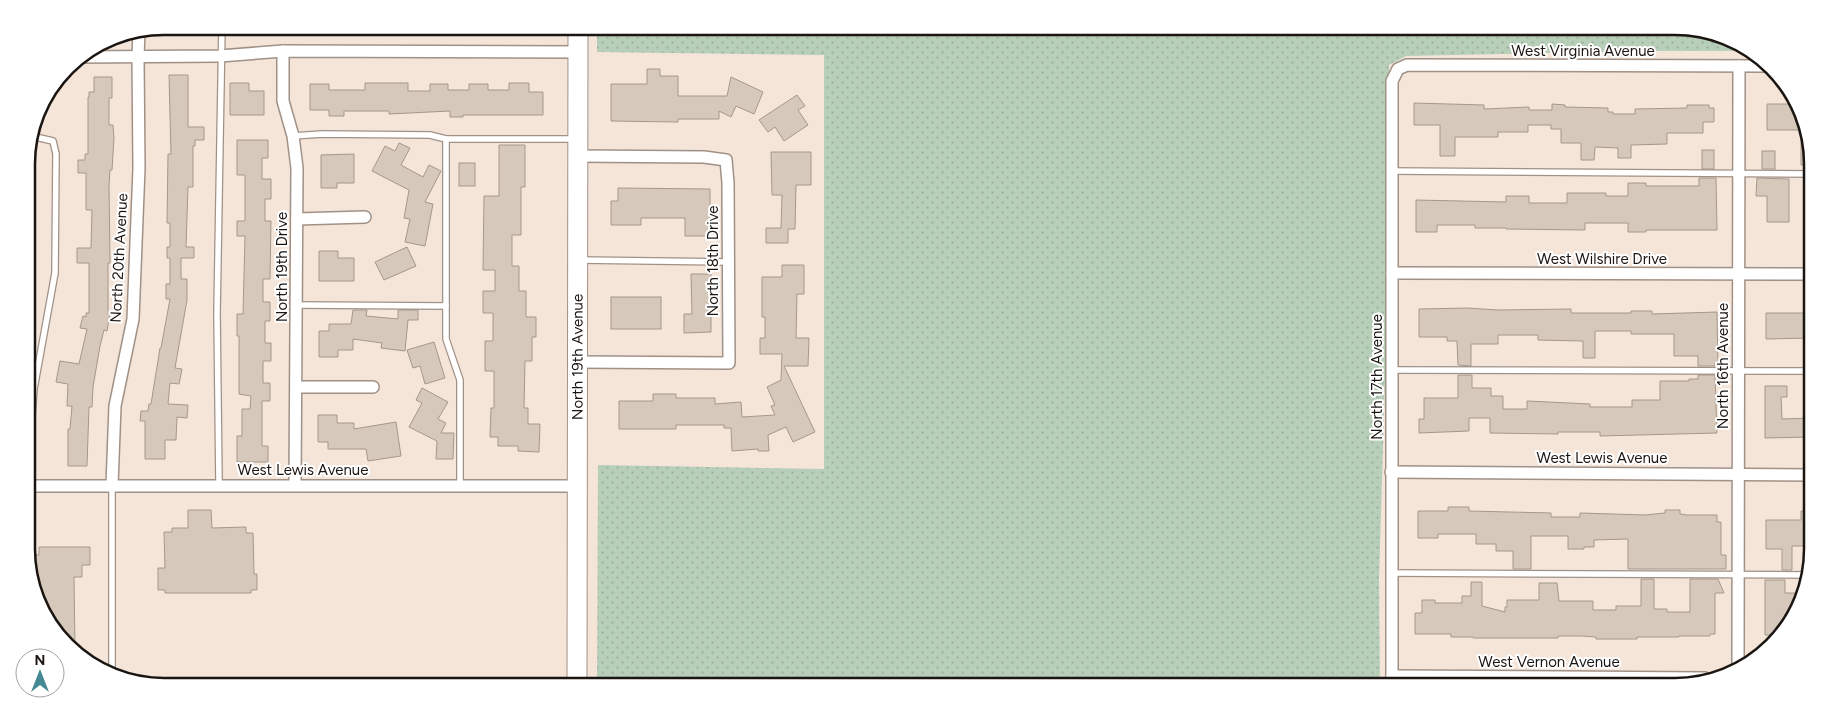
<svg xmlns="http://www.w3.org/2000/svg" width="1839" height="713" viewBox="0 0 1839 713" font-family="Figtree,sans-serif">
<defs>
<pattern id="grass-dots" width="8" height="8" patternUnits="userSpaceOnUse" patternTransform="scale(1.25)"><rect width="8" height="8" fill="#b7ceb8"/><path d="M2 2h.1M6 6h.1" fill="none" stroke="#9db09d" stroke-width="1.8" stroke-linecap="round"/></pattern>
</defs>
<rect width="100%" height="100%" fill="#f5e5d9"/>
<path fill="url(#grass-dots)" d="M597,26H1675L1720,34L1746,51H1649L1406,56L1389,65L1385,380L1379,579L1380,687H597L598,465L824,469V55L597,52Z"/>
<g fill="#d6c9bb" stroke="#a4988b">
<path d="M647,69H660V76H678V96H727L731,77L763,92L754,114L736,106L731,117L719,111V119H678V122L611,121V84H647Z"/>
<path d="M169,75H188V127H204V140H195V146H193V187H188L186,247H194V258H181V279H187V300L175,368L182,369L179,384L170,383L168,404L188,405L187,418L177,417L176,440H165V459H145V421H140L141,411H148L149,404H151L160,348H161L170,299H166V284H170V258H167V247H170V223H167L168,154H171Z"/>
<path d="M94,77H112V98H109V125H113L114,138L112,170H110L109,185L110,263H108V314H110L107,331L104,330L100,346L93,387L92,407H89L87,466H68V429H70L72,406H67L68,384L56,382L60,361L79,364L87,329L80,328L83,316L86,317V313H89V263H77V248H91L92,210H86V173H78V160H85V154H88V97H89V92H94Z"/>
<path d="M230,83H249V91H264V115H230Z"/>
<path d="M365,83H408V91H430V84H448V90H469V84H488V90H509V83H529V92H543V115H463V117H450V111L389,114V111H344V116H329V110H310V84H329V90H365Z"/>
<path d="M797,95L805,106L798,110L808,125L784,141L775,127L768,132L759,120Z"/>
<path d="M1414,103L1484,105V109L1529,107V110H1552V104L1565,105V107L1608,108V112H1613V114H1635V109L1687,108V105H1709V108H1714V122H1703V133H1667V144L1631,145V158H1618V148L1595,147L1594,160H1581V143H1561V129H1551V125H1528V132H1498V137H1455V156H1440V125H1414Z"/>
<path d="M1767,104H1793L1812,145V165H1801V130H1767Z"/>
<path d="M237,140H268V158H262V179H271V199H265V221H271L270,279H263V302H270V321H265V343H271V361H263V383H270V401H262V446H268V462H237V436H242V409H250L251,396L239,394V336H237V314H243L245,236H237V221H245V175H237Z"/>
<path d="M399,143L410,148L401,165L423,177L429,165L441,171L425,202L433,204L425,246L405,242L410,219L404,218L409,190L372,171L385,146L395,151Z"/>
<path d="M499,145H525V187H521V235H512V266H519V291H526V317H536V337H532V361H525L524,408H528V424H540L539,452L518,451V446H498V437H490L491,408H494V371H485V341H493V313H483V291H495V270H483L484,196H499Z"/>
<rect x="1702" y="150" width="12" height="19"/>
<rect x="1762" y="151" width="13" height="18"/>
<path d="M771,152H811V185H796L795,229H788V243H766V228H781L782,195H772Z"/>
<path d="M354,154V183H337V188H321V155Z"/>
<rect x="459" y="163" width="16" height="23"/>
<path d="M1699,178H1716L1717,230H1646V232H1628V223H1585V230L1506,229V228H1475V225H1437V232H1416V200L1506,202V196H1529V203H1567V193H1606V196H1628V183H1646V186H1699Z"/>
<path d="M1757,178L1789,179V222H1767V196H1756Z"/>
<path d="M618,188L710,189V236H685V218H641V225H611V201H618Z"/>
<path d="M407,247L416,266L384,280L375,262Z"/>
<path d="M319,251H338V258H354V281H319Z"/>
<path d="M782,265H804V294H797L796,338H809L808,366H784L815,432L793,442L786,427L768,435L769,451H758V449L732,451L731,428H724V425H676V429H619V401H653V394H676V398H715V404L741,402L742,417L775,415L771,406L775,405L767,387L781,380L782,354H760V338H765V317H762V277H782Z"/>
<path d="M691,274H711V332L684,333V314H692Z"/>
<rect x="611" y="297" width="50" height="32"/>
<path d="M1467,308L1498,310L1571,309V313H1631V311H1652V314L1717,312L1718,363H1715V366H1698V356H1674V334H1631V331H1595V358H1583V341L1538,340V335H1498V344H1471V366L1458,365L1457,341H1447V337H1419V309Z"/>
<path d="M353,310H367L366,316L398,319V310H418V320H408L405,351L381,348L382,343L353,339V350H338V357H319V331H329V324H351Z"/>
<path d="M1766,313H1812V338L1766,339Z"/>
<path d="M434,342L445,378L425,384L420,366L413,368L407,350Z"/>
<path d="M1458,375H1472V388H1491V396H1503V409H1527V401L1590,404V407H1632V400H1660V381H1689V379H1698V375H1715L1717,433L1600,436V432H1558V434L1490,433V418H1469V431L1419,433V419H1424V398H1458Z"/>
<path d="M1765,386H1787V397H1781L1782,419L1812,418V437L1765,438Z"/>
<path d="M422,388L448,402L438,419L446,423L441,433H454L453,459H436L437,441L409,427L422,403L416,400Z"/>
<path d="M318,415H337V423H354V429L396,422L401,456L368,461L366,449H328V442H318Z"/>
<path d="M1448,507H1469V511L1551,513V517H1580V513L1645,515L1665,513V510H1680V514L1687,515H1717V522H1721V555H1726V569H1628V539L1594,540V547H1584V549H1568V536H1531V569H1513V551H1496V544H1476V534H1438V538H1418V511H1448Z"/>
<path d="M188,510H211L212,528L246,527V533H253L254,574H257V590H251V593H165V590H158V568H165L164,532H172V528H188Z"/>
<path d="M1801,511H1813V546H1792V570H1782V549H1766V520H1801Z"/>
<path d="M39,547H90V565H82V577H74L75,649L60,640L30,579H33V555H39Z"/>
<path d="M1641,579H1654V609H1667V612H1690V579H1718L1724,593H1715V634H1710V636H1679V637H1637V639H1596V637L1582,636H1558V638H1473V637H1451V634H1415V613H1422V600H1435V603H1462V596H1471V582H1482V606L1505,612V607H1507V600H1539V583H1557L1559,601H1593V610H1616V606H1641Z"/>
<path d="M1765,580H1785V593H1805L1776,635H1765Z"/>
</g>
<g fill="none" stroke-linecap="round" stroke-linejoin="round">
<g stroke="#a09187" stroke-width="8">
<g id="service">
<path d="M293,136L322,134L430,135L446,139H575"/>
<path d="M446,139V339L460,380V485"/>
<path d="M1391,171L1812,174"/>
<path d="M579,260L728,262"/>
<path d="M296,305L446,306"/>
<path d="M1392,370L1812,371"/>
<path d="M28,471L34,389L55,273L56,154L53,141L31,136"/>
<path d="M112,485V675"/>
<path d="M219,485L217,313L222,26"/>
<path d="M1391,573L1808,575"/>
</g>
</g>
<g stroke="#a09187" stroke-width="14">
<g id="minor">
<path d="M283,51V101L293,136L297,168L295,485"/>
<path d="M79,57L220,56L283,51L578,52"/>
<path d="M297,219L365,217"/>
<path d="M1392,273L1812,274"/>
<path d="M577,362L729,363L728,183L726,160L704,157L577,156"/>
<path d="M297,387H373"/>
<path d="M1391,472L1813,475"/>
<path d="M112,485L115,406L133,319L139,168L138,57L139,31"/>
<path d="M28,486H578"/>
<path d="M1738,666L1739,66"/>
<path d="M1392,676L1705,678"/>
<path d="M1392,687V81L1398,69L1407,65L1768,66"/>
</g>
</g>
<g stroke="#a09187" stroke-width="21">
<g id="primary">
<path id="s1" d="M577,687L578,26"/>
</g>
</g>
<use href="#service" stroke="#fff" stroke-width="5.5"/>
<use href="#minor" stroke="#fff" stroke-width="11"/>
<use href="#primary" stroke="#fff" stroke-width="19"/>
</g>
<g text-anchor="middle" stroke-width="4" stroke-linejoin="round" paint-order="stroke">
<g font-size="15" fill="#1a1511" stroke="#fff">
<text x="1583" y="56">West Virginia Avenue</text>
<text transform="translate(119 258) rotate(-87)" y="5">North 20th Avenue</text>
<text x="1602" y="264">West Wilshire Drive</text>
<text transform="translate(713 261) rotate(-90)" y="5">North 18th Drive</text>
<text transform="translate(282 267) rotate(-90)" y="5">North 19th Drive</text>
<text dy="5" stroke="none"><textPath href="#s1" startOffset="330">North 19th Avenue</textPath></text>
<text transform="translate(1723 366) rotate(-90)" y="5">North 16th Avenue</text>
<text transform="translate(1377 377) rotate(-90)" y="5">North 17th Avenue</text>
<text x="1602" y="463">West Lewis Avenue</text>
<text x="303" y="475">West Lewis Avenue</text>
<text x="1549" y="667">West Vernon Avenue</text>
</g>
</g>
<path d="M0 0H1839V713H0ZM164 35H1675A129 129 0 0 1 1804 164V549A129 129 0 0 1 1675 678H164A129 129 0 0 1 35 549V164A129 129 0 0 1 164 35Z" fill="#fff" fill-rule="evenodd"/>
<path fill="none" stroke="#1a1511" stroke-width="2.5" d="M164 35H1675A129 129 0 0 1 1804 164V549A129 129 0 0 1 1675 678H164A129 129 0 0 1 35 549V164A129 129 0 0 1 164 35Z"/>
<g transform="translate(40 673)"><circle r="24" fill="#ffffff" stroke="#a3a1a0"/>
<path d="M0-4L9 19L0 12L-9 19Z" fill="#438993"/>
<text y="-8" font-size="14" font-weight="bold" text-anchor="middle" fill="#1a1511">N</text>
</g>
</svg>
